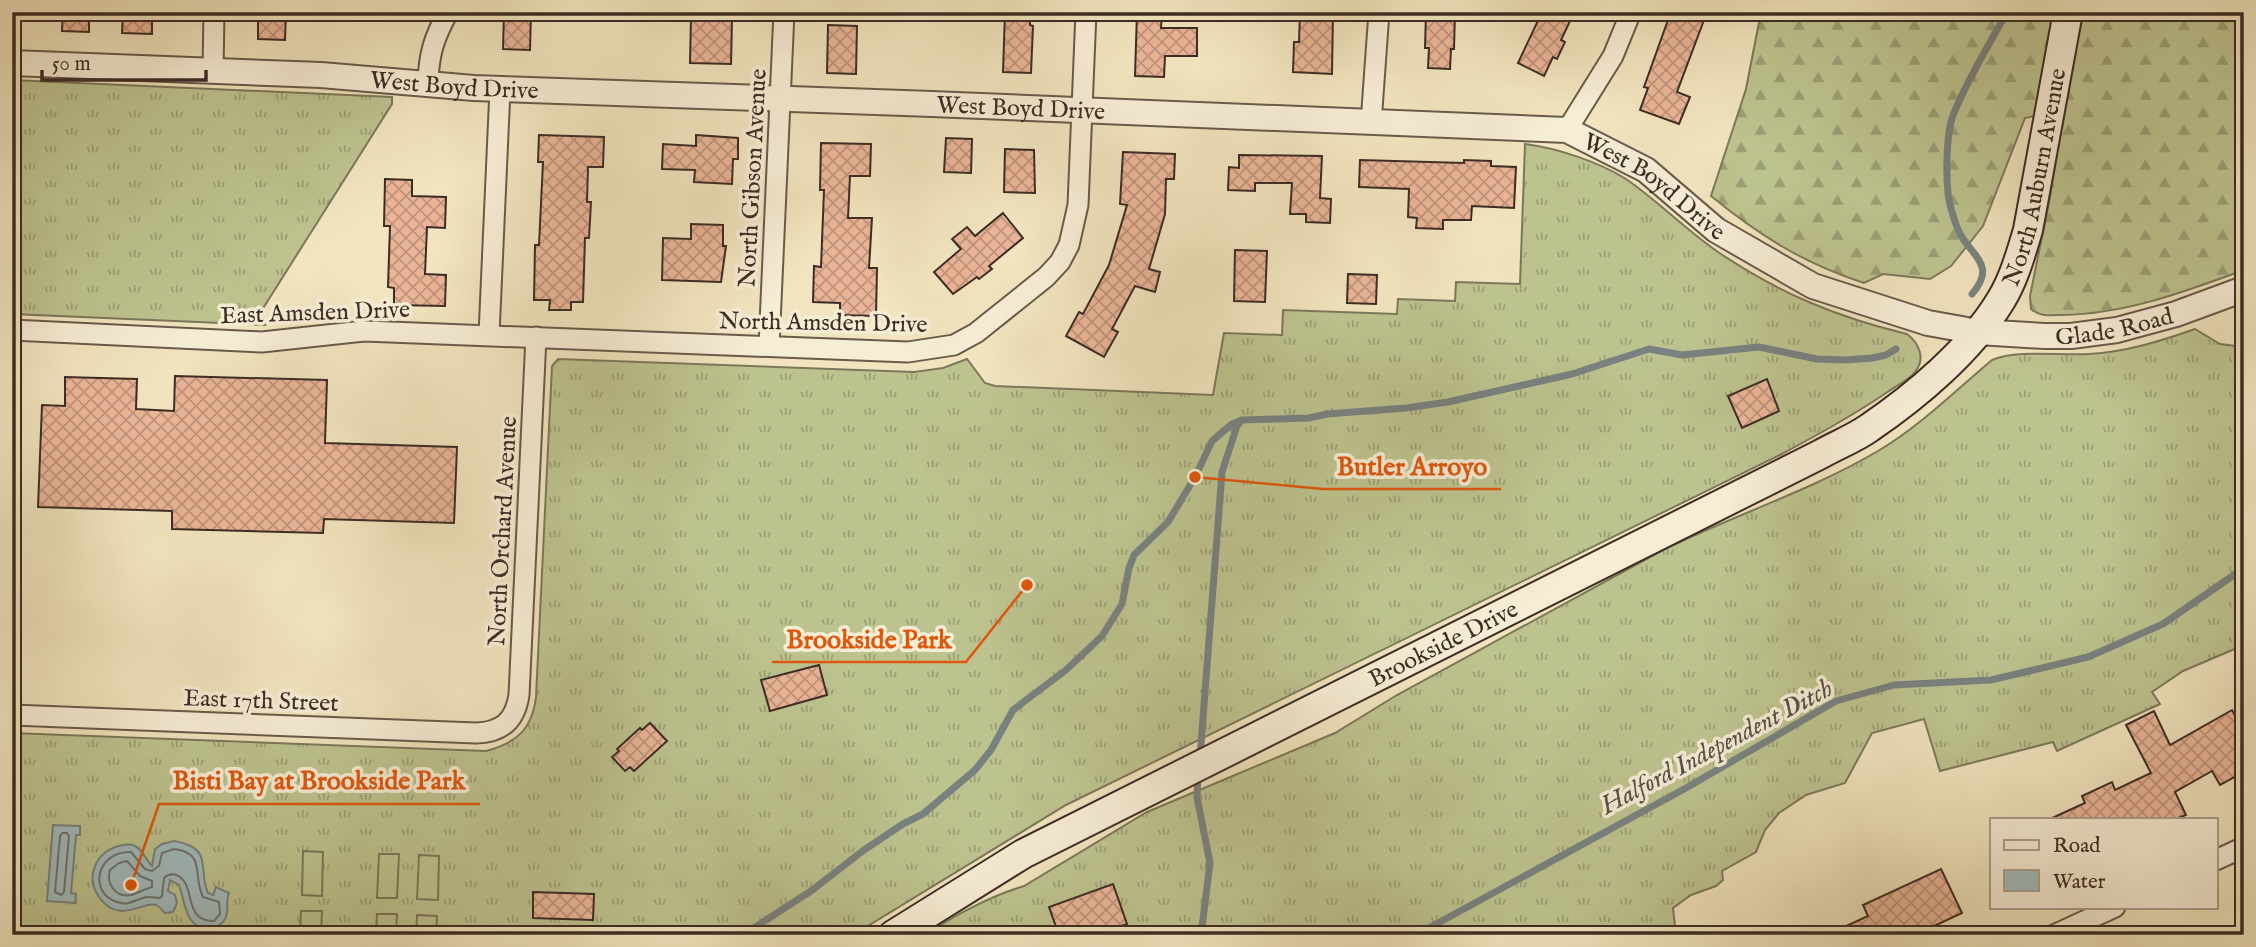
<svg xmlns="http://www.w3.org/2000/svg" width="2256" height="947" viewBox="0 0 2256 947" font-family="'IM FELL English',serif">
<defs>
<pattern id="grass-tufts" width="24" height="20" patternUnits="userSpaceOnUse" patternTransform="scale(1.75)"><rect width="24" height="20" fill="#bdc38f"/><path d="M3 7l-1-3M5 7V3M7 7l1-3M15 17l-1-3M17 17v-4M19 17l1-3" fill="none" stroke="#9b9f75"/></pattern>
<pattern id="forest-firs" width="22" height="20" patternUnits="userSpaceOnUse" patternTransform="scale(1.75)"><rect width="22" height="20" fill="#bdc38f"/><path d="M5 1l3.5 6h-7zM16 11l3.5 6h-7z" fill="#9b9f75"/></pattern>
<pattern id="building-cross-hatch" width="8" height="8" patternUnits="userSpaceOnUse" patternTransform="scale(1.75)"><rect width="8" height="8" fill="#eab597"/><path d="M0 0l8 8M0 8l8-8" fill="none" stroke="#bf937b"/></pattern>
</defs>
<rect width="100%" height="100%" fill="#f1e4be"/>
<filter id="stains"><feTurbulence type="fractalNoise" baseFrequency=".00286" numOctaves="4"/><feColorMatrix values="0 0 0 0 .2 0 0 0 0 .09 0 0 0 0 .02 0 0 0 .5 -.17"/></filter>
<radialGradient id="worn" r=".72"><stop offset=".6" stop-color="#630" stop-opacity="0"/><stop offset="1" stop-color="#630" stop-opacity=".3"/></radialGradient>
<g fill="url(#grass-tufts)" stroke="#7c785a" stroke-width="2">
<path d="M12,80L392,97V104L262,310L265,325L12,314Z"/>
<path d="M1525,144C1557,148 1599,162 1626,179C1658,201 1686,230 1718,252C1779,293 1836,317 1907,334C1919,343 1926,359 1915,372C1909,380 1897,385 1889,391C1854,415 1817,435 1780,455L1066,805L853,935H12V733L486,751C516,743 532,730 536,697L552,366L558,359L914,372L943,368L967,359L985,383L995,386L1213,395L1224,333L1282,335L1283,310L1397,314L1398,299L1455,301L1456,282L1520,284Z"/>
<path d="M2195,329L2220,344L2244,347V645L2183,671L2152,692L2160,704L2057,751L2053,742L1940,771L1924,719L1872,733L1845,783L1806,795L1779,813L1765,830L1756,852L1722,871L1723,880L1716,886L1691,895L1673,908L1676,935H924C956,915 988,897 1024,886L1147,812L1335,733L1397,695L1663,550C1734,515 1810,491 1878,451C1920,426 1955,391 1992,360C2018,349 2060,356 2089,354C2126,352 2161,341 2195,329Z"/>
</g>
<g fill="url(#forest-firs)" stroke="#7c785a" stroke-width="2">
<path d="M1761,12H2057L2039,115L2025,118L1983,226L1951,266L1930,279L1883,274L1864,283C1803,263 1760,236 1711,196L1746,89Z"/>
<path d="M2080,12H2244V270C2184,292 2126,314 2062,315C2051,315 2040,317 2031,309L2030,296L2050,197Z"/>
</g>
<g fill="#bdc38f" stroke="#7c785a" stroke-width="2">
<path d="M303,851L323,852L322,896L302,895Z"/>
<path d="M379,854H399L397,898H377Z"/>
<path d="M419,855L439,856L438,900L417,899Z"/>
<path d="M301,911H322L321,935H300Z"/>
<path d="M377,914H397L396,935H376Z"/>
<path d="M417,915L437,916L436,935H416Z"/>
<path d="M33,927L64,928V935H32Z"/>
</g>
<g fill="#a1bbbd" stroke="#798280" stroke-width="2">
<path d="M53,825L80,826V835H76L71,893L76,894L75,903L47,901Z"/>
<path d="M174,841C215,848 197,869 208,893L213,895L216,887L229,893C225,902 230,910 225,919C222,924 217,927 212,928C185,932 185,901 179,885L170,880L168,891L175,895L177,903L173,912L165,913C162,911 161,908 158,906C145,898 120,927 99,897C85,876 96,852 119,846C124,845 130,843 135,846C142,849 147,861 152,866L155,849L162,844Z"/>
</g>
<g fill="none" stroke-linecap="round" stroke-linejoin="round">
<g stroke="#6e7470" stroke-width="2">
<path d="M62,833H67L69,836L64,892L61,895L55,892L60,836Z"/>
<path d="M174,849C207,853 192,876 203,897L219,902L220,914L214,921C193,922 192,905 188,890C185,878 174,869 164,878L162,896L160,898C156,898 153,897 149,897C137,897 131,907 117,902C88,893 96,851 131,852L145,869L152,871L159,866L162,853Z"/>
<path d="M127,861L140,876L152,881V887C145,889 138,893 131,895C115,898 106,883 110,870L119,863Z"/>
</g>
<g stroke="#798280" stroke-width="7">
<path d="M1972,294C1998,264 1970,256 1958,230C1954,219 1949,205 1948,193C1946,173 1946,131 1954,113C1968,78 1989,45 2007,12"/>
<path d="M1200,757L1222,472L1237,426L1241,421"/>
<path d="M1198,773L1197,797L1210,863L1201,935"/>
<path d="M743,935L811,891L864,850L903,824L923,814L975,770L991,750L1013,710L1066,670L1102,636L1122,604L1129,568L1134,555L1168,522L1195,477L1212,441L1232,424L1242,420L1309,418L1327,414L1406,408L1448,402L1572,374L1649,349L1682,355L1759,347L1817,359L1845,360L1872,358L1886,355L1896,349"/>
<path d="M1416,935L1686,788L1836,701L1894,685L1991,680L2088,657L2163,624L2244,568"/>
</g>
</g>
<g fill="url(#building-cross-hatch)" stroke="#3c2c24" stroke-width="2">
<path d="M63,12H89V32L62,31Z"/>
<path d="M123,12H152V34L122,33Z"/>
<path d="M258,12H286L285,40L258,39Z"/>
<path d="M504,12H531L530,50L503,49Z"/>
<path d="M1005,12H1030V25L1033,26L1031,73L1003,72Z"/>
<path d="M1137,12H1162L1161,28H1197V56H1165L1164,77L1135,76Z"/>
<path d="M1300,12H1333L1332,74L1293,72L1294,42H1299Z"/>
<path d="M1426,12H1455L1454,49H1451L1450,69L1428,68L1429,48H1425Z"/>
<path d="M1542,12H1557L1571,19L1561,40L1565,42L1557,59L1553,57L1544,76L1518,63Z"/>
<path d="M1675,12L1704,20L1677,92L1690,97L1679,124L1640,110L1648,88L1644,87L1668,20L1672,21Z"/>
<path d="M691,18L732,19L731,64L690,63Z"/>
<path d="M828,25L857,26L856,74L827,73Z"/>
<path d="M539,135L604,137L603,167H588L587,202H591L589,238H585L583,302H571V310H549L550,300H534L535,245H539L543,162H538Z"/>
<path d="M696,135L738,138V159H733L732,184L694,182L695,170L662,169L663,144L696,146Z"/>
<path d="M946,138L972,139L971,173L944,172Z"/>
<path d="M821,143L871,144L870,176H850L848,218H872L869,268H877L876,316L840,315V303L813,302L814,266L821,267L824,190H820Z"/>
<path d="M1005,149L1034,150L1035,193L1004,192Z"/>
<path d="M1123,152L1175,154L1174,179H1166L1165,214L1149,269L1160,272L1155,292L1135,286L1112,329L1118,332L1104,357L1066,336L1079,312L1083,314L1109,265L1127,205L1120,204Z"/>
<path d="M1239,155L1322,156L1320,198L1331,199L1330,223L1306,222V214H1290L1292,183H1255V191L1228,190L1229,167L1239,168Z"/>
<path d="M1360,160L1464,163V160L1491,161V166L1516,167L1514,208L1472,206L1471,220H1443V229L1416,228L1417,218L1408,217L1409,189L1359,187Z"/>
<path d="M385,179L412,180V196L446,197L445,228L427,227L425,274L446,275L445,306L394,305V288L388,287L390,226H384Z"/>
<path d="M1003,213L1023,238L989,266L992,269L979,279L977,277L953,294L934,272L961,249L952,239L967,227L975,236Z"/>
<path d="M691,224L723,225V246H726L721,282L662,280L663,238L691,239Z"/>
<path d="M1235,250L1267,251L1265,302L1234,301Z"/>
<path d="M1348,274L1377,275L1376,304L1347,303Z"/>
<path d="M175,376L327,380L325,443L457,447L454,523L324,519L323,533L172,529V511L38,507L42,405L65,406V377L137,379L136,409L174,411Z"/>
<path d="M1767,379L1779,411L1742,428L1728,396Z"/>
<path d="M819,665L827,695L770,711L761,680Z"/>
<path d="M2232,710L2244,732V772L2220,785L2212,771L2175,792L2186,815L2176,819H2050L2085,803L2082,796L2112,782L2115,790L2151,773L2126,725L2154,711L2170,745Z"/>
<path d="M650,723L667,741L634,771L630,767L625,771L612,757L619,751L617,749L640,728L642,730Z"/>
<path d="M1941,869L1962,913L1915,935H1827L1868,916L1863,905Z"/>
<path d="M1113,884L1127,924L1097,935H1059L1049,907Z"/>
<path d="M533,892L594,894L593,920L533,918Z"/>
</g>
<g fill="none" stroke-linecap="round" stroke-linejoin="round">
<g stroke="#695a4a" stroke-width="23">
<g id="minor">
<path d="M213,71L214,12"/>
<path d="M428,82C429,53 434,38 448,12"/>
<path d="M1371,123L1379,12"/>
<path d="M1567,130L1613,56L1631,12"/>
<path d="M12,330L262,342L364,331L908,352L954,345L976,333L1046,277L1060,262L1069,245L1078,205L1086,12"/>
<path d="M489,335L500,89"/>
<path d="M769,346L784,12"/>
<path d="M12,715L476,733C502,732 515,721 519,695L536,337"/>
<path d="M2216,860L2244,847"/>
<path d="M2054,935L2115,907"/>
</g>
</g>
<g stroke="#695a4a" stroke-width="28">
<g id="tertiary">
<path id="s1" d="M12,63L321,75L474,88L932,104L1567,130L1646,170L1716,230L1813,286L1928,323L1978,332L2044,336H2071L2117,330L2176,314L2244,289"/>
</g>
</g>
<g stroke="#3c2c24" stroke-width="32">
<g id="secondary">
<path id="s2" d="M893,935L1023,854L1821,454C1837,445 1855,438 1869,428C1916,396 1971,350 2001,300C2014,279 2021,253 2028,230L2068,12"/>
</g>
</g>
<use href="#minor" stroke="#f6edd5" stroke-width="19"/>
<use href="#tertiary" stroke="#f6edd5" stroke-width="24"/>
<use href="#secondary" stroke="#f6edd5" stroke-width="28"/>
</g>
<g text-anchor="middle" stroke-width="7" stroke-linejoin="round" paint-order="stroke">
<g font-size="24" fill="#3c2c24" stroke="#f6edd5">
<text dy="8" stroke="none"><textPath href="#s1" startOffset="443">West Boyd Drive</textPath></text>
<text dy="8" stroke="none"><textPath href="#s1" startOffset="1010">West Boyd Drive</textPath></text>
<text dy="8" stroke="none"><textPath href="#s2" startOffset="1414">North Auburn Avenue</textPath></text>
<text transform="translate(752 178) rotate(-87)" y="8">North Gibson Avenue</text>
<text dy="8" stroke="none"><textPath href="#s1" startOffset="1661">West Boyd Drive</textPath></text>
<text transform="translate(315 312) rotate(-2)" y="8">East Amsden Drive</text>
<text transform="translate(823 322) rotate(1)" y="8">North Amsden Drive</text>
<text dy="8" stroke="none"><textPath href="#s1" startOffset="2158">Glade Road</textPath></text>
<text transform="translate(502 531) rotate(-87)" y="8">North Orchard Avenue</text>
<text dy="8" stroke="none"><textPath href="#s2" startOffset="623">Brookside Drive</textPath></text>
<text transform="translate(261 700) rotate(2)" y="8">East 17th Street</text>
</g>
<g font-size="26" font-style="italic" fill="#55504a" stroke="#f6edd5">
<text transform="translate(1716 746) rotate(-28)" y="9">Halford Independent Ditch</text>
</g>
</g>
<path fill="none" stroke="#df570d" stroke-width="2.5" d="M1195 477L1323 489H1501M1027 585L966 662H772M131 885L159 804H480"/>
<g fill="#df570d" stroke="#f6edd5" stroke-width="2.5">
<circle cx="1195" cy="477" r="7"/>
<circle cx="1027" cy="585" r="7"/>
<circle cx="131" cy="885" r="7"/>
</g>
<g font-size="26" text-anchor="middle" font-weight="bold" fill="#df570d" stroke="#f6edd5" stroke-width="7" stroke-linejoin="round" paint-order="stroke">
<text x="1412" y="475">Butler Arroyo</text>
<text x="869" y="648">Brookside Park</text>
<text x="319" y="789">Bisti Bay at Brookside Park</text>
</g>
<rect width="2256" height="947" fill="none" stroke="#f1e4be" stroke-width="42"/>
<rect x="14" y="14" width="2228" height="919" fill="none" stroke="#3c2c24" stroke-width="3.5"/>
<rect x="21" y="21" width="2214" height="905" fill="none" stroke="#3c2c24" stroke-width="2"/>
<rect x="1990" y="818" width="228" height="91" fill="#f6edd5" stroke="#aca08e" stroke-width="2"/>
<rect x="2004" y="840" width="35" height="10" fill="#f6edd5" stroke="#aca08e" stroke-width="2"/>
<text x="2053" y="852" font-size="21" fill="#3c2c24">Road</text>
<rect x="2004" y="870" width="35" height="21" fill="#a1bbbd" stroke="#aca08e" stroke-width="2"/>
<text x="2053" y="888" font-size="21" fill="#3c2c24">Water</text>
<path d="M42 70v10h164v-10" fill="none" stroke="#3c2c24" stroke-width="3.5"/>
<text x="52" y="70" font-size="21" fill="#3c2c24" stroke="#f6edd5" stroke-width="5" paint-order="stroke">50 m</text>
<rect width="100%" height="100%" filter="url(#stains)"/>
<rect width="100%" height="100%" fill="url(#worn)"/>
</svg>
